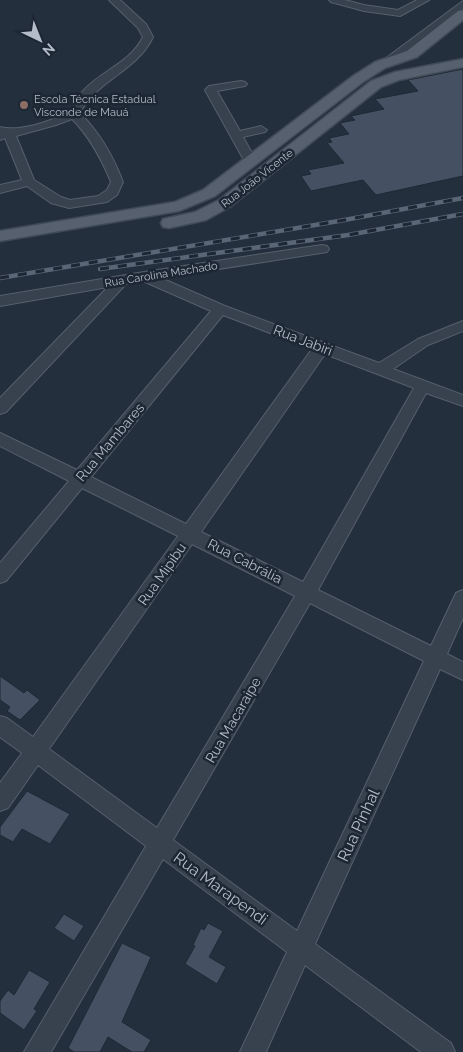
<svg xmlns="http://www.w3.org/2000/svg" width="463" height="1052" viewBox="0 0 463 1052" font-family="Raleway,sans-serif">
<rect width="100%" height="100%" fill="#242f3e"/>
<g fill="#455162" stroke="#1f2835">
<path d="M463,69V176L376,195L363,180L311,191L301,176L311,174L308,170L344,163L327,143L332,142L329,138L349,134L340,123L355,120L351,116L384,109L375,99L418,91L408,80Z"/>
<path d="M0,676L24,693L27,690L40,700L20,720L7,711L10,707L0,700Z"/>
<path d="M27,791L70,814L50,844L22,829L13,842L0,835V827Z"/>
<path d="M64,914L84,926L74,941L54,928Z"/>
<path d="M208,923L223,931L209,957L226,967L217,984L185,964L195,946L193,945L201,928L204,930Z"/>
<path d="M122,943L151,957L122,1022L151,1040L144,1052H132L108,1037L100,1052H74L68,1048Z"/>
<path d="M29,970L50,982L34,1009L37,1011L24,1030L0,1013V1001L8,990L14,995Z"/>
</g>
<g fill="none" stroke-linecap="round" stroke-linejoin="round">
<g stroke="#565f6c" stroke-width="2">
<g id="minor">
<path d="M109,0H120L146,24L153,37C137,71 97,80 80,113C100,133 113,156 123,182L117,195L107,202L69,208L51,203L27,186L0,193V185L22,180L5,138L0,140V127C19,132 49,122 67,113C74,109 78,97 83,91C102,70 130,63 143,37L138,28ZM72,119C90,137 101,158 111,182L107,190L98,196L70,200L61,197L34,180L16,136L56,125Z"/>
<path d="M329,0H345L364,5L398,10L417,0H429L400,16L364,11L331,2Z"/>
<path d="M463,1V9L390,65H382L381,63L382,61Z"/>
<path d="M241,81L245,82L247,84L245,86L217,91L240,131L261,126L267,130L265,132L243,137L257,162L251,166L245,162L205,90L209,86Z"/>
<path d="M322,245L327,246L329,249L327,252L161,278L225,306L379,363L418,339L463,321V331L428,345L393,369L463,395V406L426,393L318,590L431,646L456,593L463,590V618L447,654L463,662V680L440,669L315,944L451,1043L455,1052H421L305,965L266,1052H240L287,952L163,859L51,1052H24L146,846L38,765L8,808L0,811V783L22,753L0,737V716L7,718L33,737L178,536L82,488L6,581L0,583V563L69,481L0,446V433L77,470L211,311L143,281L126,284L6,412L0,414V398L108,287L0,306V296L144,272ZM223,315L312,349L186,524L91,477ZM325,354L414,388L303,582L201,532ZM192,544L295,596L157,828L49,749ZM310,603L424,661L297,931L173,840Z"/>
</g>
</g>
<g stroke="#414a57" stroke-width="3">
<g id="major">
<path d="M463,10V20L417,57L385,68L363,82L215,196L179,211L0,241V231L175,202L203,190L353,76L375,62L407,51L458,11Z"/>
<path d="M463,59V67L399,80L381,87L231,206L206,220L169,228L163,227L161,223L163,219L195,212L219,200L371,81L395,72Z"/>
</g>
</g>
<use href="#minor" fill="#38414e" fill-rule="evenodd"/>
<use href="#major" fill="#56606e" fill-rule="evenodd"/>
<g stroke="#5a6575" stroke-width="4.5">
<g id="rail">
<path d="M100,269L348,235L463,214"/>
<path d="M0,278L339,221L463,198"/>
</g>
</g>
<use href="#rail" stroke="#1d2633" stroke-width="3" stroke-dasharray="9" stroke-linecap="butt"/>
</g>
<circle fill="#8d6e63" stroke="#1d2633" stroke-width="2" cx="24" cy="105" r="5"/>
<g text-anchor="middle" stroke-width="5" stroke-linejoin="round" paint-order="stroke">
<g font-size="11" fill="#b4bcc9" stroke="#1d2633" text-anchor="start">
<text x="34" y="103">Escola Técnica Estadual<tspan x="34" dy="13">Visconde de Mauá</tspan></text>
</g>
<g font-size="11" fill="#b4bcc9" stroke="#1d2633">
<text transform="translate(257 178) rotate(-38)" y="4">Rua João Vicente</text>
<text transform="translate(161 274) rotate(-9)" y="4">Rua Carolina Machado</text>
</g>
<g font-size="14" fill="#b4bcc9" stroke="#1d2633">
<text transform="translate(303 340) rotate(21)" y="5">Rua Jabiri</text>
<text transform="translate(110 442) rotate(-50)" y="5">Rua Mambares</text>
<text transform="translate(245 561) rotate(27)" y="5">Rua Cabrália</text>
<text transform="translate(162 574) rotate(-55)" y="5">Rua Mipibu</text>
<text transform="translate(233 720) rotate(-60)" y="5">Rua Macaraipe</text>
</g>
<g font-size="16" fill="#b4bcc9" stroke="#1d2633">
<text transform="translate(358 825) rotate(-65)" y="6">Rua Pinhal</text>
<text transform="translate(221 888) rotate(36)" y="6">Rua Marapendi</text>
</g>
</g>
<g transform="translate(40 40) rotate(137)" stroke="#1d2633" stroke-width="4" paint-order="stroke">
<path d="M0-4L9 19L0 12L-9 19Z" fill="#b4bcc9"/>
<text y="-8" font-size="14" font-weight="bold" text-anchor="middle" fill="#b4bcc9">N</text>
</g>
</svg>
